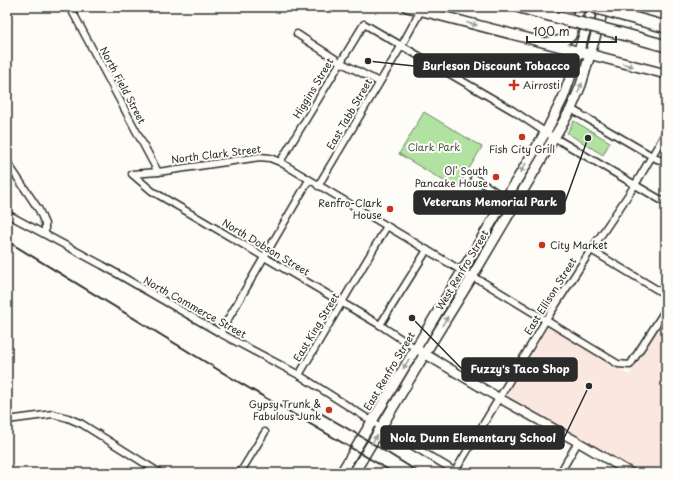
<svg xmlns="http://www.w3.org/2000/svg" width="673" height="480" viewBox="0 0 673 480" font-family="'Playpen Sans',sans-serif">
<rect width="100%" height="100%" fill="#fdfcf7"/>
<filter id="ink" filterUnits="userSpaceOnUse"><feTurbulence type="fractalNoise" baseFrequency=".025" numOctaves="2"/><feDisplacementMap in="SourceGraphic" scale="8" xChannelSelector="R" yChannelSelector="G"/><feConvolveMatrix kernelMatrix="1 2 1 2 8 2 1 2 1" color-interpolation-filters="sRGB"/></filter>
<g filter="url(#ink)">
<path fill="#fae8e0" d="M666,316V473H635L506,396L548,326L629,375Z"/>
<g fill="#b1e2a2" stroke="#6e8666">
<path d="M424,112L482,147L457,189L399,154Z"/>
<path d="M574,121L610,142L603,155L567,133Z"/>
</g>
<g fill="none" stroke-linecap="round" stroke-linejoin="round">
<g stroke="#2b2b2b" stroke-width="9">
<g id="minor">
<path d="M70,7L158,172"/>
<path d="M297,34L340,62L379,82"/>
<path d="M571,109L657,159L666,162"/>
<path d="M7,162L39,210L45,224V234"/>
<path d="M280,162L364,24L512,110L545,132L666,203"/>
<path d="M474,178L515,204"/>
<path d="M318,186L402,45L421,10"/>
<path d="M7,214L102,265L220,333L299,375L381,427L458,473"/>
<path d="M591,250L666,295"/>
<path d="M380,325L427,250"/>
<path d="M220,333L309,180"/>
<path d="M415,348L380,325L152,191L132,174L158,172L260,157L270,158L280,162L472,277L483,282L618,364L630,365L666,309"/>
<path d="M299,375L387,226"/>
<path d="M7,420L53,414L68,418L82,424L160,473"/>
<path d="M240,473L265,432"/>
<path d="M454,473L546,320L591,250L635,185L666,132"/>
<path d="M560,473L578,442"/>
</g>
</g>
<g stroke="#2b2b2b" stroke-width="11">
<path id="tertiary" d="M415,348L499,398L578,442L631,473"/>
</g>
<g stroke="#2b2b2b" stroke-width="12">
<g id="secondary">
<path d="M407,7L666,74"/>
<path d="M549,42L565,40L571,36L580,7"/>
<path d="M341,473L548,128L563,98L569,81L593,7"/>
<path d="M354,473L427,350L472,277L571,109L581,85L604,7"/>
</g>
</g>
<g stroke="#2b2b2b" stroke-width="14">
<g id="motorway">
<path d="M520,7L567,20"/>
<path d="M626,16L666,27"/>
<path d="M619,33L666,46"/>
</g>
</g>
<use href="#minor" stroke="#fdfcf7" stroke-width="6"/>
<use href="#tertiary" stroke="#fdfcf7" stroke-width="8"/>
<use href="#secondary" stroke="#fdfcf7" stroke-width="9"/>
<use href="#motorway" stroke="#fdfcf7" stroke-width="11"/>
<g stroke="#2b2b2b" stroke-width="2">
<path d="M7,241L235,380L394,473"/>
<path d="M305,404L362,437L420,473"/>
</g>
<g stroke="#2b2b2b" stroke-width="14" stroke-linecap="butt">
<g id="motorway-bridge">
<path d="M593,7L626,16"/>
<path d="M567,20L619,33"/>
</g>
</g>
<use href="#motorway-bridge" stroke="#fdfcf7" stroke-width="11"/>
</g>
<defs><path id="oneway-solid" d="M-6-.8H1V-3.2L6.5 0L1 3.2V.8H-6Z"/></defs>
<g fill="#9e9e9b">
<use href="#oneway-solid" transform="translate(472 24) rotate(15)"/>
<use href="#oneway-solid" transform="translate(628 65) rotate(15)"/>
<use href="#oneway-solid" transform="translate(580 88) rotate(-68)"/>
<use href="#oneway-solid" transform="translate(523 168) rotate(121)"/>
<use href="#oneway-solid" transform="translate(445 321) rotate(-58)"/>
<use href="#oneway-solid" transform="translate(406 364) rotate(121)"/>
<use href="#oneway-solid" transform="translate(374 440) rotate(-59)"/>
</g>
</g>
<g fill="#c8321e" stroke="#fdfcf7" stroke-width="1.5">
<path d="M512 79h4v4h4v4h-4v4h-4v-4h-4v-4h4z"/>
<circle cx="522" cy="137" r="4"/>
<circle cx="496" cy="177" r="4"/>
<circle cx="390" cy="209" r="4"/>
<circle cx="542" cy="245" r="4"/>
<circle cx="329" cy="410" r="4"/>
</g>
<g text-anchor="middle" stroke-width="4" stroke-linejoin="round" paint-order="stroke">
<g font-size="10" fill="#2b2b2b" stroke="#fdfcf7">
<text transform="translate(123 85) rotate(62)" y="4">North Field Street</text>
<text transform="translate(313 88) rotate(-59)" y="4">Higgins Street</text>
<text transform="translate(349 114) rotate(-60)" y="4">East Tabb Street</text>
<text transform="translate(216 154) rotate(-7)" y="4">North Clark Street</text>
<text transform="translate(266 247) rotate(31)" y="4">North Dobson Street</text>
<text transform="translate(462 270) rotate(-59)" y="4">West Renfro Street</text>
<text transform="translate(550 296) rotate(-58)" y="4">East Ellison Street</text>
<text transform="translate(195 307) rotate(29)" y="4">North Commerce Street</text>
<text transform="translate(316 327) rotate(-59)" y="4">East King Street</text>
<text transform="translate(389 371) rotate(-59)" y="4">East Renfro Street</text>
</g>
<g font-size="10" fill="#2b2b2b" stroke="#fdfcf7" text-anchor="end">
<text x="523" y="89" text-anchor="start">Airrosti</text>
<text x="522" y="153" text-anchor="middle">Fish City Grill</text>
<text x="488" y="175">Ol' South<tspan x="488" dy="12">Pancake House</tspan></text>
<text x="382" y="207">Renfro-Clark<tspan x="382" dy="12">House</tspan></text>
<text x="550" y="249" text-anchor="start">City Market</text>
<text x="321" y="408">Gypsy Trunk &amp;<tspan x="321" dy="12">Fabulous Junk</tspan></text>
</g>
<g font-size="10" fill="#4c5949" stroke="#fdfcf7">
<text x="434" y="151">Clark Park</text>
</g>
</g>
<path fill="none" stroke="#2b2b2b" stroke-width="1.5" d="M368 61L414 66M588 138L565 202M412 318L462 369M589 386L564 438"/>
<g fill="#2b2b2b" stroke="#fdfcf7" stroke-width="1.5">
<circle cx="368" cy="61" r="4"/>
<circle cx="588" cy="138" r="4"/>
<circle cx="412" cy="318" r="4"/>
<circle cx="589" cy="386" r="4"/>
</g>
<g fill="#2b2b2b" stroke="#2b2b2b" stroke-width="1.5">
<rect x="414" y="54" width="165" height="23" rx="4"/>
<rect x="414" y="191" width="151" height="23" rx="4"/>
<rect x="462" y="358" width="115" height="23" rx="4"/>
<rect x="381" y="426" width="183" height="23" rx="4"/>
</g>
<g font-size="11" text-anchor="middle" font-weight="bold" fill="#fff">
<text x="496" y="70">Burleson Discount Tobacco</text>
<text x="490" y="206">Veterans Memorial Park</text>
<text x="520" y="373">Fuzzy's Taco Shop</text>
<text x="473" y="442">Nola Dunn Elementary School</text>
</g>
<rect width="673" height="480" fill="none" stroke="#fdfcf7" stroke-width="24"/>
<rect x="12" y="12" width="649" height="456" fill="none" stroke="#2b2b2b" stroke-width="1.5" filter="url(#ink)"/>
<path d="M527 36v6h89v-6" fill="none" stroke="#2b2b2b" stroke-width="2"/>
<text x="533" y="36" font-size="12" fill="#2b2b2b" stroke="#fdfcf7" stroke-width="3" paint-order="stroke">100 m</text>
</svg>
